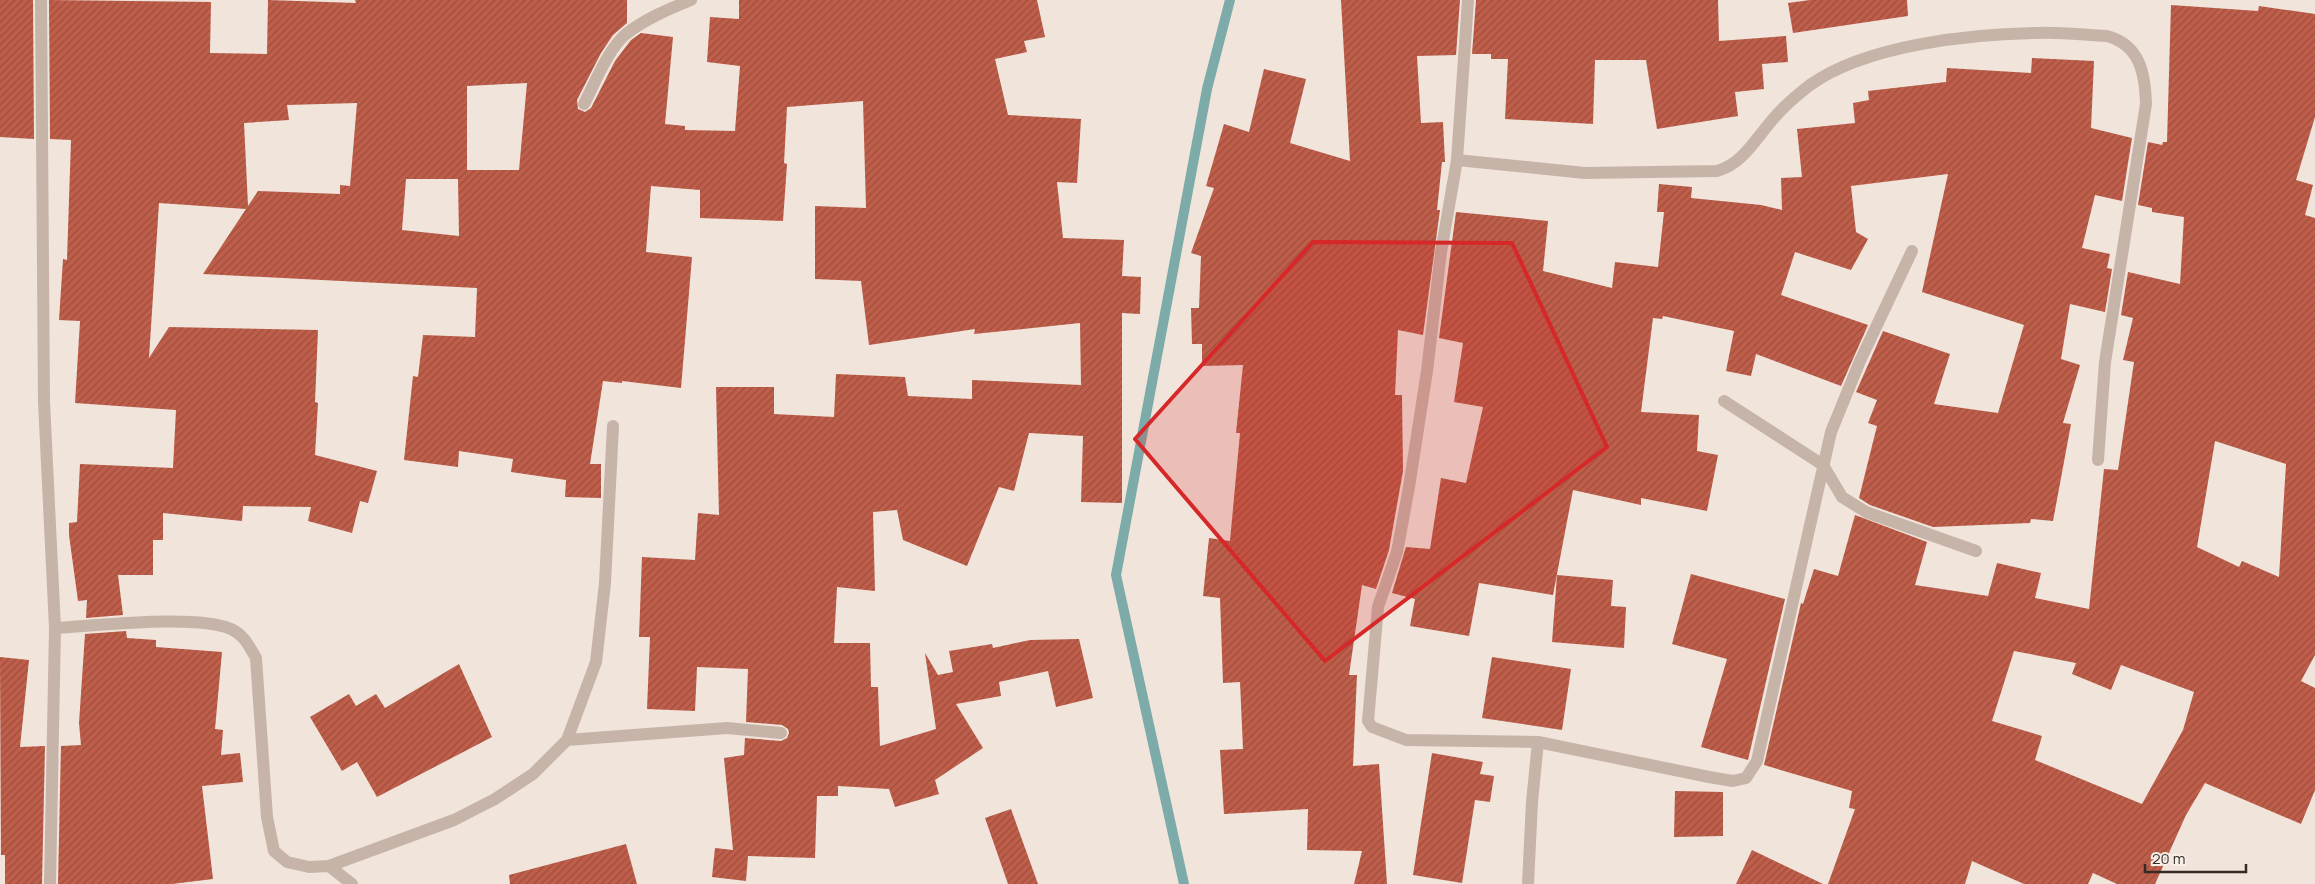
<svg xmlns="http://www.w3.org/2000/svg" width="2315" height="884" viewBox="0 0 2315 884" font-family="Manrope,sans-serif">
<defs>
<pattern id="building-hatch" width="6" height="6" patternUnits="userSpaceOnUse" patternTransform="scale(1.25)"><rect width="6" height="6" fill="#bf5e4a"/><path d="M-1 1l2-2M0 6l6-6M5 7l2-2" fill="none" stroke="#9c4e3e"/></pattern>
</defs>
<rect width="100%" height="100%" fill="#f0e4db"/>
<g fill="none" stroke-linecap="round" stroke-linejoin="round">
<path stroke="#7cabaa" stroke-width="10" d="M1184,884L1116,575L1207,89L1230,0"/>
</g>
<g fill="url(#building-hatch)" fill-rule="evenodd">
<path d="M0,0H33L34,139L0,137Z"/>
<path d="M49,0L211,2L210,53L267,54L268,0L356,3L355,0H627V23L613,35L601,53L577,100L578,109L585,112L591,108L615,61L631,40L641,33L673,37L665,124L685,126V130L735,131L740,66L707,62L710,17L739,19V0H1037L1045,37L1024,41L1027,52L995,59L1008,115L1081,119L1077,183L1057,182L1063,238L1124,240L1122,276L1141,277L1140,314L1122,313V503L1081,502L1083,436L1029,433L1014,491L999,487L967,566L903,540L897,510L873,512L875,591L837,587L834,643H870L871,687H878L880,746L936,729L925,653L938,675L953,672L949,651L992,644L993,648L1030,640L1079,639L1093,698L1056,707L1048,671L999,682L1001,696L956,704L983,748L935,780L939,794L895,807L889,789L838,786V796H817L815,858L748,856L746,881L712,877L715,848L733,850L724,758L744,755L745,738L781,741L787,738L789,733L788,729L782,725L746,722L748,669L697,667L695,711L647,709L650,637H639L642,557L695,560L698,513L719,515L716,387H774V414L834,417L836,374L905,377L908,396L972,399V380L1081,385L1080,323L974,334L975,329L869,345L861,281L815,279V206L866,208L863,101L787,107L784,163L787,164L783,221L700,218V190L651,186L646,252L692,257L681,388L622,381V383L603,381L590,464H601V498L565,497L566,480L511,472L513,459L459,451L458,467L404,460L413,376L418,377L423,335L475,337L477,288L203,274L246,209L159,203L149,358L169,327L318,330L315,402L318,403L315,455L377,471L368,503L360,501L352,533L308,521L311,507L243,506L242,521L163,513V540H153V575H118L123,615L86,618L87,600L78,601L69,535V523L77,522L80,464L173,468L176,410L75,403L80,321L59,320L63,259L67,260L71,140L50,139ZM527,83L519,170H467V86ZM357,103L350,186L340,185V194L258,191L248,206L244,123L289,120L287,105ZM406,179H458L459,236L402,230Z"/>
<path d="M1341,0H1460L1456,55L1417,56L1421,123L1443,122L1445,162H1442L1437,210H1440L1423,335L1398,330L1395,395H1402L1403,471L1389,550L1376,589L1362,585L1349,675H1357L1353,766L1379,764L1387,884H1354L1362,851L1307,850L1308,809L1224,814L1220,750L1243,749L1240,682L1223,683L1220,598L1203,596L1209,538L1230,541L1240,433H1236L1243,365L1202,366V344H1192L1191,308H1199L1201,256L1191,253L1214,188L1206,186L1224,124L1249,132L1264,69L1306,79L1290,143L1350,161Z"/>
<path d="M1476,0H1718L1719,41L1786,36L1788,62L1762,64L1764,89L1735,92L1738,116L1657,129L1646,60H1595L1593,124L1505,119L1508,59H1491V54H1472Z"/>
<path d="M1810,0H1907L1908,16L1793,33L1788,3Z"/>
<path d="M2171,5L2258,11L2259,6L2315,14V117L2296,180L2313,185L2305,215L2315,218V655L2301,681L2315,688V790L2301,824L2205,783L2186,815L2155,884H2117L2093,873L2088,884H2024L1972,861L1965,884H1828L1855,809L1849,808L1852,791L1764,765L1801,603L1803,604L1814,569L1838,576L1855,515L1927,542L1915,585L1988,596L1997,563L2041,573L2035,598L2089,609L2104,469L2118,470L2134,362L2123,360L2133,318L2121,315L2128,272L2180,284L2184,217L2152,212V208L2138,205L2148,142L2162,145L2163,142H2167ZM2215,441L2286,464L2279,577L2242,561L2239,567L2197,547ZM2014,651L2076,663L2072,674L2111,690L2121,665L2194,692L2183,730L2142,804L2035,760L2042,736L1992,721Z"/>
<path d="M2032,58L2094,61L2091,128L2132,138L2122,201L2095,195L2082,248L2110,254L2107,268L2112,269L2105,312L2070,304L2061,359L2080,365L2063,423L2071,424L2053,521L2031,519L2030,523L1933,527L1870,505L1859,498L1877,426L1868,423L1877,400L1856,392L1883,331L1950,354L1934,404L1998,413L2024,325L1922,292L1948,174L1851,186L1856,232L1868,239L1851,270L1795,252L1781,295L1868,325L1841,386L1756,354L1751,376L1726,371L1734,331L1663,316L1662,319L1653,318L1641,412L1699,415L1697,451L1718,455L1707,511L1641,498V505L1573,490L1553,595L1479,583L1469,636L1410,626L1415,599L1392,593L1406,547L1430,549L1441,478L1466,483L1483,407L1454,402L1463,343L1439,338L1456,212L1548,221L1543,271L1612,288L1615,262L1658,267L1664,212H1657L1659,184L1692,187L1691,198L1761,205L1782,210L1781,178L1802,177L1797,129L1855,123L1853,103L1869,100L1868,91L1946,82L1947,68L2031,73Z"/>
<path d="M1691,574L1785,599L1748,760L1701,747L1727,659L1672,644Z"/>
<path d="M1557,575L1613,580L1611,606L1626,607L1624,648L1552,642Z"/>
<path d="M126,631L127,638L156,640V647L222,652L215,729L223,730L221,755L240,753L243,782L202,786L213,879L172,884H58L61,746L81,745L79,723L85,634Z"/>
<path d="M0,657L29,660L20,747L45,746L42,884H5V855H1Z"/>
<path d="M1492,657L1571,669L1562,730L1482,718Z"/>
<path d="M459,664L492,737L377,797L357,762L342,771L310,717L349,694L356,706L376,694L385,708Z"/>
<path d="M1432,753L1483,762L1480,774L1494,776L1490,802L1475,800L1462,883L1413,875Z"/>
<path d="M1675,791L1723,792V836L1674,837Z"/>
<path d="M1011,809L1038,884H1008L985,818Z"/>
<path d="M626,844L637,884H510L509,875Z"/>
<path d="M1752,850L1823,884H1736Z"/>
</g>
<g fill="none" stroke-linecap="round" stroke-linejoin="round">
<g stroke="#c7b4a8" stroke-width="12">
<path d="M41,0L44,402L55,628L50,884"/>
<path d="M1468,0L1457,160L1441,252L1427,371L1409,487L1397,552L1378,607L1368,721L1372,727L1406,740L1538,742L1709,777L1733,781L1746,778L1757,761L1831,432L1860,361L1912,251"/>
<path d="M584,104C595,83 608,49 626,34C645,19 669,9 691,0"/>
<path d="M1457,160L1585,173L1717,171C1743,164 1756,138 1774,118C1784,106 1797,95 1810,85C1866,45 1970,34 2038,33C2061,32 2084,35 2107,36C2140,45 2145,73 2146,104L2105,362L2098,460"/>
<path d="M1724,401L1823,465L1842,497L1866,512L1976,551"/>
<path d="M55,628C97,626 195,614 231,629C244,635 249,646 256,658L267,817L274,851L287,862L309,867L329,866L454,820L495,799L533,774L567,740L596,662L605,583L613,426"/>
<path d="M567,740L727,728L781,733"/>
<path d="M329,866L352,884"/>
<path d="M1528,884L1532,802L1538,742"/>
</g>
</g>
<path fill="#d62828" fill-opacity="0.2" stroke="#d62828" stroke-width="4" stroke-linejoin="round" d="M1313,242L1512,243L1607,447L1325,661L1135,439Z"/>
<path d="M2145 864v8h101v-8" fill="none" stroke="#342b27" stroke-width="2.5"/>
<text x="2152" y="864" font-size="15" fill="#342b27" stroke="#f8efe7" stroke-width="4" paint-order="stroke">20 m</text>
</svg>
